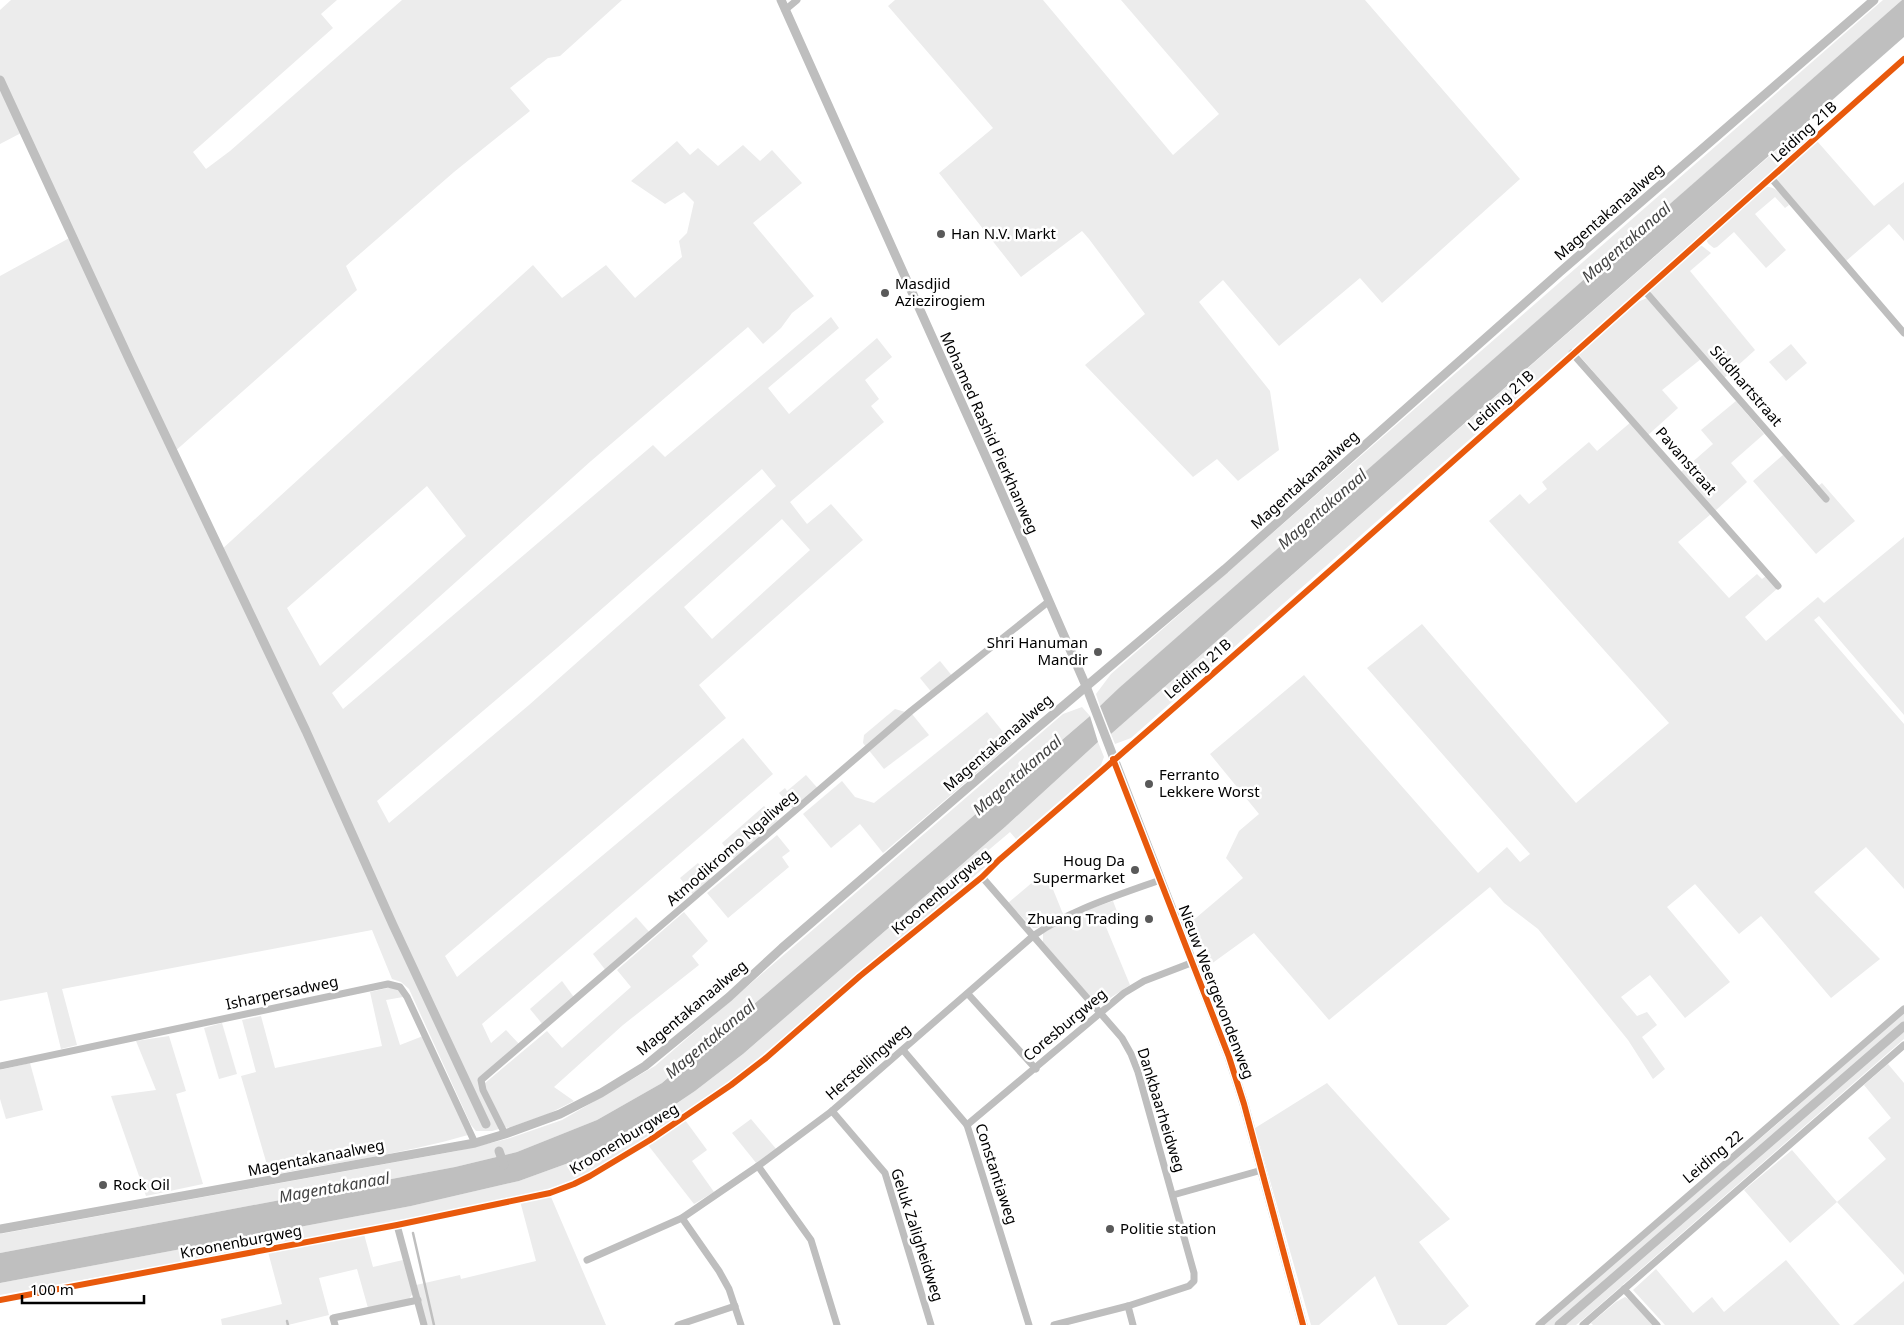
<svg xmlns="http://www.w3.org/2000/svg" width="1904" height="1325" viewBox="0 0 1904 1325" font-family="'Noto Sans',sans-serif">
<rect width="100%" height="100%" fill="#fff"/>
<g fill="#ececec" fill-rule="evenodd">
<path d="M11,0H337L321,14L333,28L193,152L206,169L230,151L402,0H622L560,56L548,58L510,88L530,111L454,172L346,266L357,290L173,453L220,551L533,265L562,298L606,265L635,298L682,257L679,241L687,233L694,202L684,192L665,204L631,181L677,141L690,155L698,148L718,166L743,145L760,161L772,150L802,183L753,223L814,296L792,313L781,328L763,344L748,327L591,461L332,693L343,709L653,445L665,457L831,317L839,328L768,388L789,414L877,338L892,357L865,380L879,399L871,406L884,422L790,502L807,524L831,504L863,540L699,685L726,718L445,956L457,977L743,738L773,774L482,1024L491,1043L506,1030L521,1046L480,1080L499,1129L492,1131H476L471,1125L409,989L401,982L392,979L372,930L62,989L77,1045L61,1049L47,992L0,1001V276L73,236L23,132L0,144V10ZM762,469L776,486L529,705L389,823L377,801L557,648ZM427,486L466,536L320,666L287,608ZM782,519L810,550L712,639L684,607Z"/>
<path d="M895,0H1043L1173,155L1219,114L1121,0H1365L1520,179L1382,303L1360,278L1279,346L1223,280L1199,302L1270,391L1279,450L1238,481L1217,459L1193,477L1085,365L1145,314L1089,239L1082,231L1021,277L939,173L993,128L888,6Z"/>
<path d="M1883,0H1902L1100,706L1096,694L1111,674Z"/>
<path d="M1807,123L1816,134L1131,738L1115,744L1111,734Z"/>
<path d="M1817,141L1874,206L1904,182V241L1889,224L1846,261L1776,179L1777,176Z"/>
<path d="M1766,187C1777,186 1783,197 1789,205L1785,208L1775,197L1755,214L1786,250L1766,268L1734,232L1717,247L1714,248C1710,245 1706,243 1706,237L1759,191Z"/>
<path d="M1698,246H1702L1711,253L1690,271L1755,350L1724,378L1651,295L1650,290Z"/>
<path d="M1647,298L1651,300L1701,359L1662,390L1678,408L1648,435L1579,355V351L1635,303Z"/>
<path d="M1791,344L1807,363L1786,381L1769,362Z"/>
<path d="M1736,401L1764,434L1731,463L1747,482L1715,511L1681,472L1713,444L1701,430Z"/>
<path d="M1631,422L1711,514L1678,542L1729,598L1757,574L1762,579L1766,576L1778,588L1745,617L1766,641L1818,597L1824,603L1904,537V715L1819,616L1814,620L1904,724V889L1866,847L1814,892L1880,959L1831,998L1761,916L1739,934L1695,884L1667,907L1730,982L1685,1018L1650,975L1621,997L1637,1016L1647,1012L1657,1025L1642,1037L1665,1069L1653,1079L1628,1040L1538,929L1504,903L1490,887L1329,1020L1254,933L1207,967L1190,923L1243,878L1226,858L1239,831L1259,814L1210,754L1304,675L1478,873L1507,847L1520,862L1530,854L1367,668L1422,624L1576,803L1669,723L1489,521L1520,494L1529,504L1547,489L1542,482L1589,442L1597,451Z"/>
<path d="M1783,455L1813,490L1822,483L1855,521L1816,554L1753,481Z"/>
<path d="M940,661L953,677L933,694L920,678Z"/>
<path d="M1082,707L1090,716L662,1083L597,1120L517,1152L455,1167L0,1253V1234L457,1151L507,1139L562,1120L655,1066L1063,714Z"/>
<path d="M895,709L912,714L929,735L884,769L863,743L864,735Z"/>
<path d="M987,712L1012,743L883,853L860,824L831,848L803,814L842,781L855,797L874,803Z"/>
<path d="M1098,742L1104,757L1101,765L1016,839L1010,832L978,859L985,867C930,914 875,960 820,1007C740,1074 652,1148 555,1189L312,1238L0,1295V1283L411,1206L519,1181L574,1161L637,1130L695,1091L743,1054L1005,827Z"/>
<path d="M806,775L821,792L796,812L779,793L785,788L787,791Z"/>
<path d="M764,806L781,824L736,861L722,843Z"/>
<path d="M777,835L790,851L782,857L789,867L728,918L707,893Z"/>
<path d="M698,863L712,881L694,896L680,878Z"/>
<path d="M1048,877L1063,914L1037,928H1033L1008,903L1034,881Z"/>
<path d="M1113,901L1121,922L1106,927L1130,985L1104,1002L1098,1003L1093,1000L1043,942V933L1078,913Z"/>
<path d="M684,912L708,941L692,956L699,965L623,1025L554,1087L574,1101L548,1114L508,1128L504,1127L485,1089V1083L547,1031L562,1048L631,987L617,970Z"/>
<path d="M636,917L651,934L607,972L593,954Z"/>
<path d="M562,981L576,1000L544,1026L530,1009Z"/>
<path d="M392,987L399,990L403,997L386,1000L400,1045L423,1036L468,1135C403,1154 335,1163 270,1175L241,1076L256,1072L242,1020L261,1016L275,1068L382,1046L370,992Z"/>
<path d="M1904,1012V1039L1586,1317L1576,1325H1542L1776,1125Z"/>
<path d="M222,1023L237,1074L219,1079L204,1028Z"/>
<path d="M169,1036L186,1091L176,1094L203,1184L146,1196L111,1096L156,1090L136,1041Z"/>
<path d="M30,1063L43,1110L6,1119L0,1099V1070Z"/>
<path d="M1888,1064L1904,1083V1275L1837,1202L1790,1243L1744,1190L1792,1150L1837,1202L1886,1159L1868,1138L1891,1118L1864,1085Z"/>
<path d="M1327,1083L1450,1219L1419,1242L1469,1306L1446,1325H1398L1375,1276L1319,1325H1311L1255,1128Z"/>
<path d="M751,1119L777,1150L757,1164L732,1133Z"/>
<path d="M685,1120L707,1150L692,1161L714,1192L694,1204L648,1145Z"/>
<path d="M551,1197L606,1325H427L416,1285L460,1275L461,1279L536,1261L520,1201Z"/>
<path d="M364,1234L373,1267L403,1260L413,1293L409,1299L368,1308L357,1269L319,1278L329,1315L288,1325H222L221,1319L282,1304L268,1252Z"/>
<path d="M1786,1260L1840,1325H1665L1633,1290L1656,1269L1693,1313L1712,1297L1724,1312Z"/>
<path d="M1904,1281V1325H1853Z"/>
<path d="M1625,1297L1630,1300L1653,1325H1593L1591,1323L1616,1302Z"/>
</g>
<g fill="#bfbfbf">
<path d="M1902,0H1904V37L1111,734L1100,706L1119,688Z"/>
<path d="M1090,716L1098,742L1005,827L743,1054L695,1091L637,1130L574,1161L519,1181L411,1206L0,1283V1253L455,1167L517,1152L597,1120L662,1083Z"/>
</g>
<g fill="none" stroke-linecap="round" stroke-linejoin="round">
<g stroke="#bfbfbf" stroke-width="2.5">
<path d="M413,1233L434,1325"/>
<path d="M287,1321L288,1325"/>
</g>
<g stroke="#bfbfbf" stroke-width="9">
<path d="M0,80L130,361L306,731L393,925L486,1124"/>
<path d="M499,1151L504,1165"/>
<path d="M1559,1325L1904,1026"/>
</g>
<g stroke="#bebebe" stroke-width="7">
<path d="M785,10L797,0"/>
<path d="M1771,178L1904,333"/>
<path d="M1644,290L1826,499"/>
<path d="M1572,353L1778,586"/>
<path d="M982,877L1122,1038L1131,1054L1138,1072L1194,1273V1281L1189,1286L1128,1306L1054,1325"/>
<path d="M968,994L1036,1069"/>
<path d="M903,1050L967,1125L1029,1325"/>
<path d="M0,1066L388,984L400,987L407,997L475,1143"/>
<path d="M832,1111L885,1173L931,1325"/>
<path d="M967,1125L1124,993L1144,981L1191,963"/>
<path d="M505,1134L483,1090L481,1080L911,711L1048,602"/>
<path d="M758,1166L811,1240L837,1325"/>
<path d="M1173,1195L1262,1170"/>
<path d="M682,1218L719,1271L729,1289L741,1325"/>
<path d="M397,1225L424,1325"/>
<path d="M587,1260L682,1218L758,1166L832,1111L1033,936C1072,909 1116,896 1160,880"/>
<path d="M1624,1289L1657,1325"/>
<path d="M0,1300L397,1225L550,1193L574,1184L590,1176L650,1140L731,1085L766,1058L860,976L982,877L999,860C1304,597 1603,327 1904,59"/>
<path d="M1128,1306L1133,1325"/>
<path d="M335,1325L333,1318L418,1300"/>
<path d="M678,1325L735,1306"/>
<path d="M1539,1325L1904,1009"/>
<path d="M1583,1325L1904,1045"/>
</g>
<g stroke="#bebebe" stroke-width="9">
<path d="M781,0L990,466L1086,686L1229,1057L1244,1104L1303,1325"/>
<path d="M0,1229L475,1143L505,1134L560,1114L601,1093L645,1066L729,997L782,948L1024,739L1225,569L1560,272L1874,0"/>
</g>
<g stroke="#fff" stroke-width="9">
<g id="cycleway">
<path d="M1113,759L1229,1057L1244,1104L1303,1325"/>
<path d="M0,1300L397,1225L550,1193L574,1184L590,1176L650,1140L731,1085L766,1058L860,976L982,877L999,860C1304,597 1603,327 1904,59"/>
</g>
</g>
<use href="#cycleway" stroke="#e8590c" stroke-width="6"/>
</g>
<g fill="#595959" stroke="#fff" stroke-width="2">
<circle cx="941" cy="234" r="5"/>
<circle cx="885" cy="293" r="5"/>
<circle cx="1098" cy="652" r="5"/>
<circle cx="1149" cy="784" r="5"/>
<circle cx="1135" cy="870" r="5"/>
<circle cx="1149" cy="919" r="5"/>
<circle cx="103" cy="1185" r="5"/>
<circle cx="1110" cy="1229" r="5"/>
</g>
<g text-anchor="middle" stroke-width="5" stroke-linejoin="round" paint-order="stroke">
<g font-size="15" fill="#000" stroke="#fff">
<text transform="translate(1804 132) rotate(-42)" y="5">Leiding 21B</text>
<text transform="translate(1609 212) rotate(-41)" y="5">Magentakanaalweg</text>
<text transform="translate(1746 386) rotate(49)" y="5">Siddhartstraat</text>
<text transform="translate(1501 401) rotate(-42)" y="5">Leiding 21B</text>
<text transform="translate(989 433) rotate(66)" y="5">Mohamed Rashid Pierkhanweg</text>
<text transform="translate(1686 461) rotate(49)" y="5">Pavanstraat</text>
<text transform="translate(1305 480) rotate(-42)" y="5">Magentakanaalweg</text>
<text transform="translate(1198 669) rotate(-41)" y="5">Leiding 21B</text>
<text transform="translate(998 743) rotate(-41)" y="5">Magentakanaalweg</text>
<text transform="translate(732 848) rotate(-41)" y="5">Atmodikromo Ngaliweg</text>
<text transform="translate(941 892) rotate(-40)" y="5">Kroonenburgweg</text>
<text transform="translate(1216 992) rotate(69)" y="5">Nieuw Weergevondenweg</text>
<text transform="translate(282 993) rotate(-12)" y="5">Isharpersadweg</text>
<text transform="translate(692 1008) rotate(-40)" y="5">Magentakanaalweg</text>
<text transform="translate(1065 1025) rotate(-40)" y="5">Coresburgweg</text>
<text transform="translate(868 1062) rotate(-41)" y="5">Herstellingweg</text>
<text transform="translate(1161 1110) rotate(73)" y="5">Dankbaarheidweg</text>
<text transform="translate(624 1139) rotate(-31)" y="5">Kroonenburgweg</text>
<text transform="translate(1713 1157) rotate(-40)" y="5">Leiding 22</text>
<text transform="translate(316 1158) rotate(-11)" y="5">Magentakanaalweg</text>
<text transform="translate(996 1174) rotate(72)" y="5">Constantiaweg</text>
<text transform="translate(917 1235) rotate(72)" y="5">Geluk Zaligheidweg</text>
<text transform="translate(241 1242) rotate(-11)" y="5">Kroonenburgweg</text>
</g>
<g font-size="15" fill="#000" stroke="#fff" text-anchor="start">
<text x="951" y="239">Han N.V. Markt</text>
<text x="895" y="289">Masdjid<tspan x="895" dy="17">Aziezirogiem</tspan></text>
<text x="1088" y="648" text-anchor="end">Shri Hanuman<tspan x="1088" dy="17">Mandir</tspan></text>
<text x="1159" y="780">Ferranto<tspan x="1159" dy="17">Lekkere Worst</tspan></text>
<text x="1125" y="866" text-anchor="end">Houg Da<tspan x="1125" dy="17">Supermarket</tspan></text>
<text x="1139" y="924" text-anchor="end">Zhuang Trading</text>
<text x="113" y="1190">Rock Oil</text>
<text x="1120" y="1234">Politie station</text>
</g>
<g font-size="16" font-style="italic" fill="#444" stroke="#fff">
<text transform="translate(1626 242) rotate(-41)" y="6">Magentakanaal</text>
<text transform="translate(1322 509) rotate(-41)" y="6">Magentakanaal</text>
<text transform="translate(1017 775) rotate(-41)" y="6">Magentakanaal</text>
<text transform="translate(710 1039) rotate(-40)" y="6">Magentakanaal</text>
<text transform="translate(334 1187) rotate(-10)" y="6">Magentakanaal</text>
</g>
</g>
<path d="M22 1295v8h122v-8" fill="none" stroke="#000000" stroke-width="2.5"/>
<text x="30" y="1295" font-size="15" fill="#000000" stroke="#ffffff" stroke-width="4" paint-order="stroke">100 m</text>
</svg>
